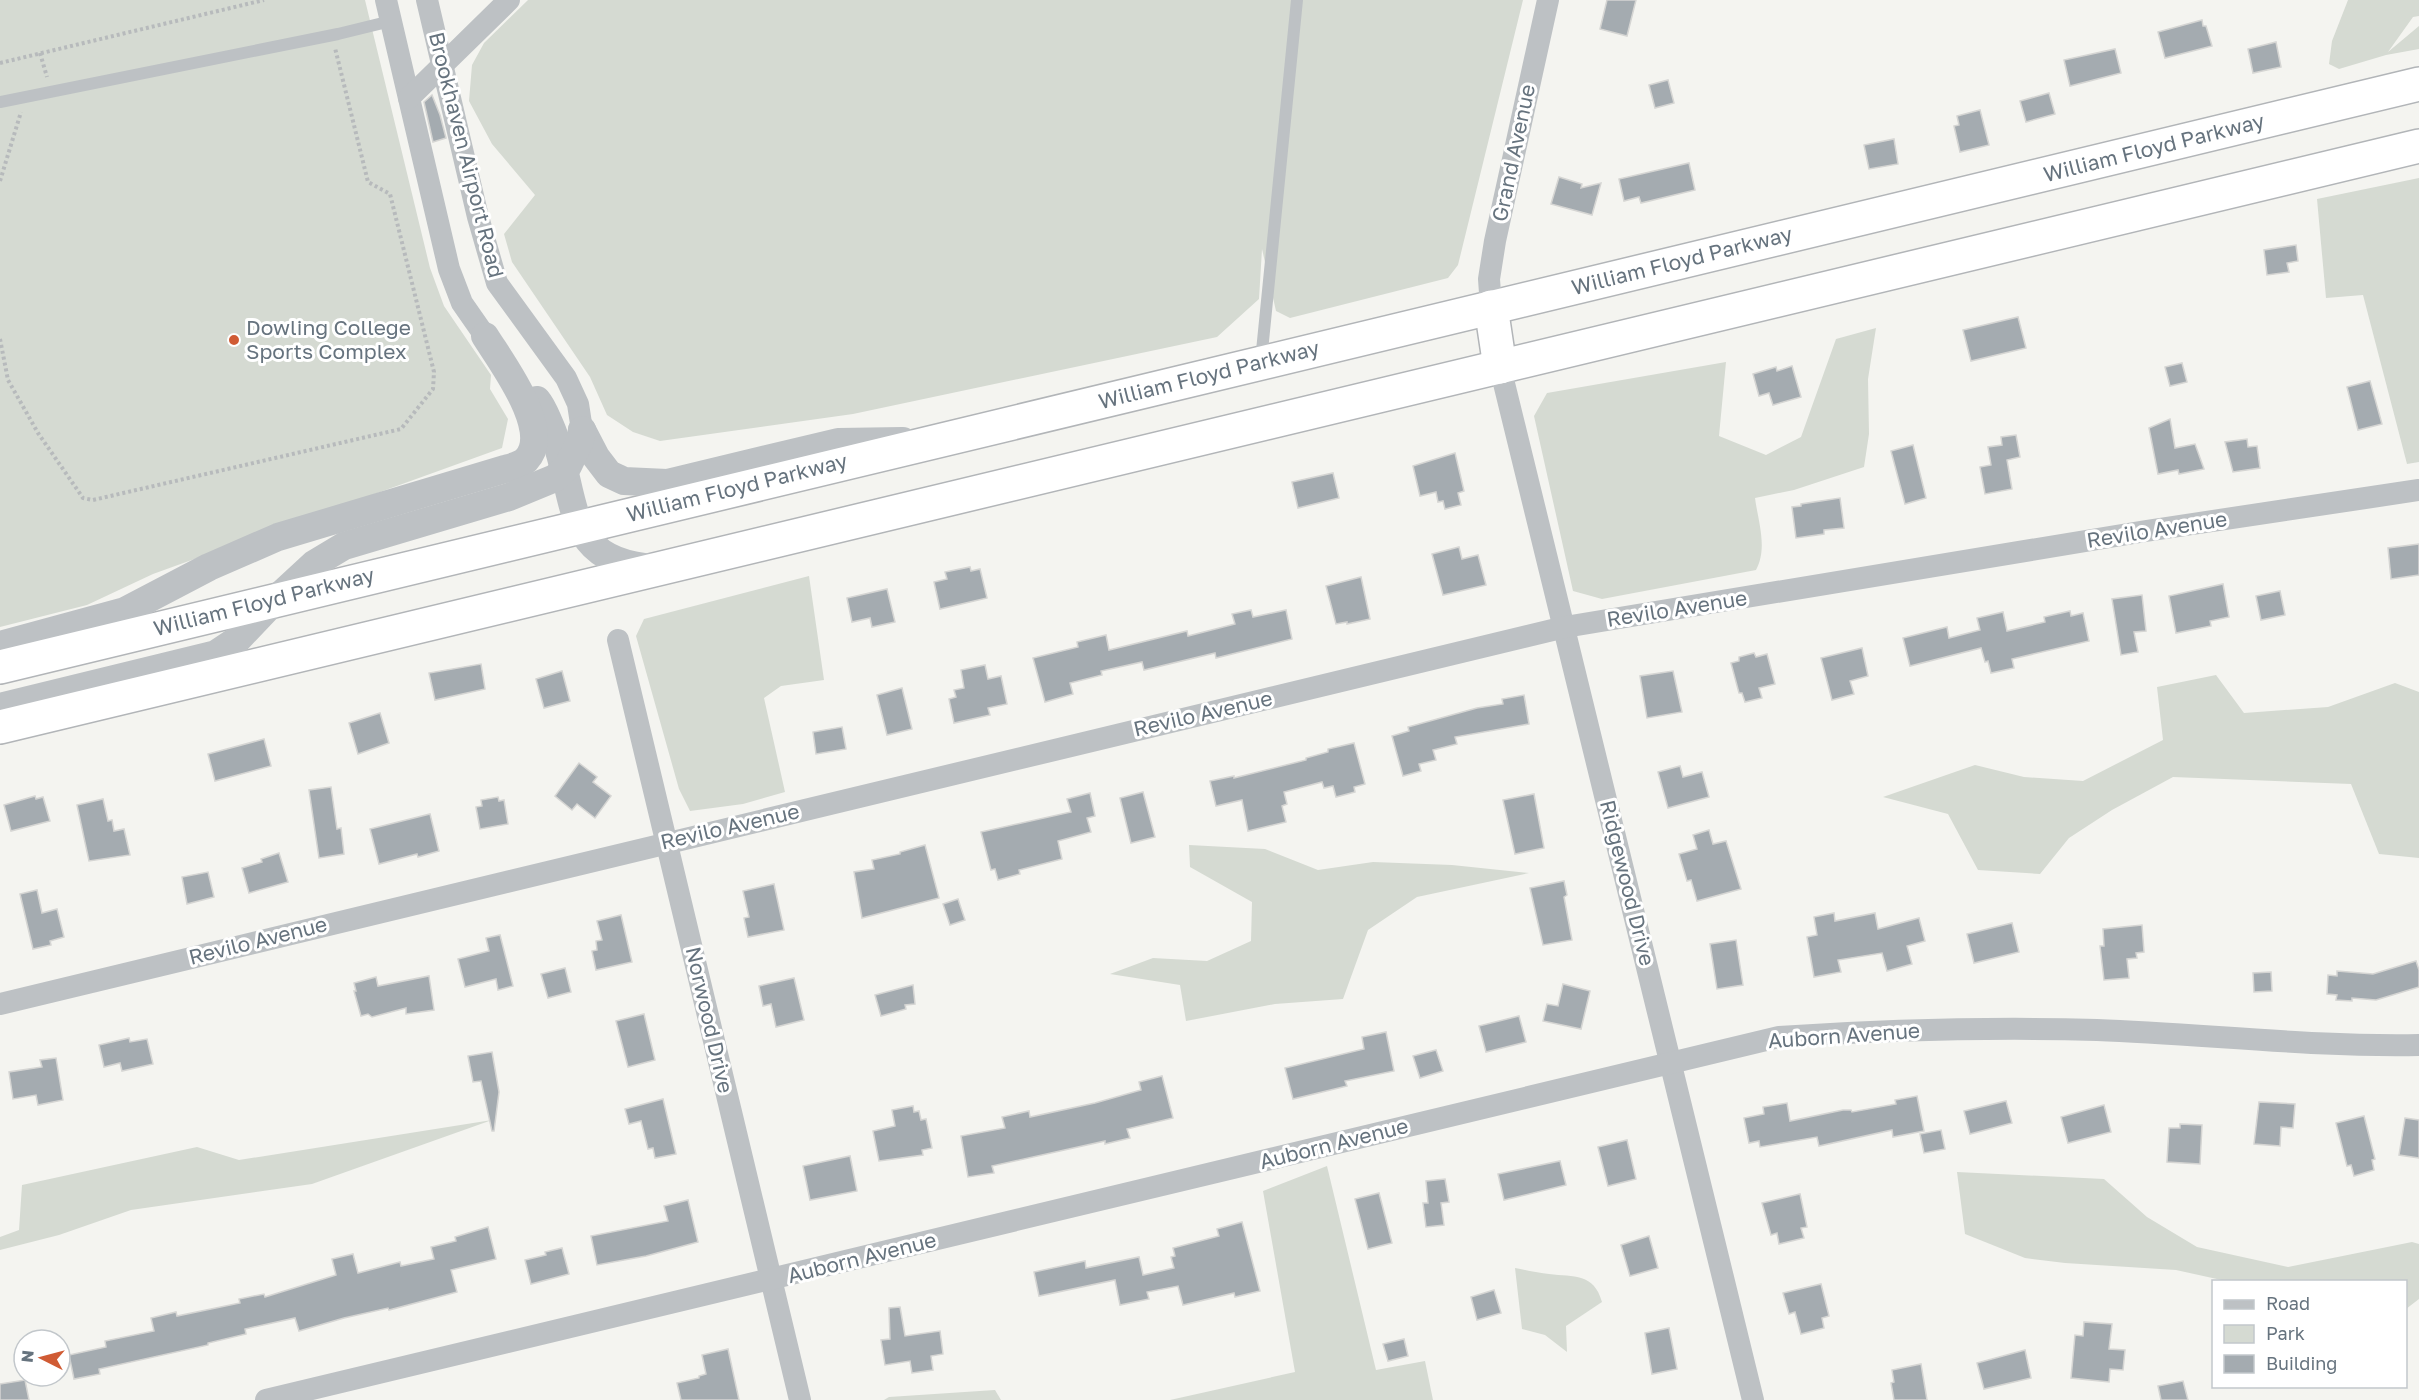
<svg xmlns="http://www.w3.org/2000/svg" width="2419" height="1400" viewBox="0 0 2419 1400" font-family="'Golos Text',sans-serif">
<rect width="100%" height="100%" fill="#f4f4f0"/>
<g fill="#d5dad2">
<path d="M0,0H365L430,268L444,306L491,375L490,389L508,419L502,448L153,574L87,605L0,627Z"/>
<path d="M528,0H1523L1458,265L1448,278L1290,318L1276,311L1262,249L1259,299L1217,337L853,414L660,441L633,432L607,415L590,377L512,262L504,234L535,195L492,144L469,101L472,65L484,43Z"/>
<path d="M2348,0H2419V16L2413,17L2388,52L2419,26V49L2386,55L2339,69L2329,64L2332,41Z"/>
<path d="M2419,178V462L2407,464L2363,295L2326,298L2317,199Z"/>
<path d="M1876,328L1868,379L1869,434L1864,467L1794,490L1755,498C1758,521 1768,548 1756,570L1602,599L1573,591L1534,416L1547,393L1726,362L1719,436L1766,455L1801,437L1836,339Z"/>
<path d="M809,576L824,680L781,686L764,698L785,792L743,804L690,811L679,789L636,636L644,619Z"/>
<path d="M2216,675L2244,713L2328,707L2395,683L2419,692V858L2379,854L2351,784L2173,777L2112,810L2069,838L2040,874L1978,870L1948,814L1883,797L1975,765L2024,777L2083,781L2163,740L2157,687Z"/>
<path d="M1189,845L1265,849L1318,870L1373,862L1452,865L1529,873L1417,897L1368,930L1343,999L1275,1004L1186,1021L1180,985L1110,974L1153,958L1207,961L1251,941L1252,902L1190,867Z"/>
<path d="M492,1120L312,1184L131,1210L59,1235L0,1250V1237L19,1230L22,1185L197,1147L239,1160Z"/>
<path d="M1327,1166L1376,1370L1425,1361L1433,1400H1170L1295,1372L1263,1191Z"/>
<path d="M1957,1172L2104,1179L2147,1217L2197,1247L2288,1267L2412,1242L2419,1244V1299L2406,1309V1282L2226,1281L2176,1270L2065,1263L2025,1258L1965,1234Z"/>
<path d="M1515,1268C1526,1270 1538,1273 1549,1274C1574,1277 1594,1273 1602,1302L1566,1326L1567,1352L1545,1335L1522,1329Z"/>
<path d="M995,1390L1001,1400H884L889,1397Z"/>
</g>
<g fill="#a4abb0" stroke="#d5d5d3" stroke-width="1.5">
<path d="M1607,0H1636L1627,36L1600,29Z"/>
<path d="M2202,20L2203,26H2206L2212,46L2165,58L2158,32Z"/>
<path d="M2276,42L2281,67L2253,73L2248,49Z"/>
<path d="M2115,49L2121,73L2070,86L2064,60Z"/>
<path d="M1668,80L1674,103L1655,108L1649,85Z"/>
<path d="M2049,93L2055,114L2026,122L2020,101Z"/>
<path d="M432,95L440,115L446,138L433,142L424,102Z"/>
<path d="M1980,110L1989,145L1960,152L1954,126L1959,125L1957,116Z"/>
<path d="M1894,139L1898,164L1869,169L1864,145Z"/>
<path d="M1689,163L1695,190L1641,203L1639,197L1624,201L1619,179Z"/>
<path d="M1559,177L1582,184L1581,188L1601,183L1592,215L1551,204Z"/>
<path d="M2296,245L2298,261L2287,263L2289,272L2267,275L2264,250Z"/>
<path d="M2018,317L2026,348L1971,361L1963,330Z"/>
<path d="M2182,363L2187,382L2170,386L2165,367Z"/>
<path d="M1792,366L1801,397L1773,405L1769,393L1759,396L1753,374L1776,367L1777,371Z"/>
<path d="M2370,381L2382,424L2358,430L2347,387Z"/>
<path d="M2170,419L2175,448L2195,444L2204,469L2179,474L2178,470L2158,474L2149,428Z"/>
<path d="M2016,435L2020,457L2007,460L2012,489L1985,494L1980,467L1991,465L1988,447L2002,445L2001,437Z"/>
<path d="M2247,439L2248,447L2257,446L2260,468L2233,472L2225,442Z"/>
<path d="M1913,445L1926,498L1905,504L1891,451Z"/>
<path d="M1455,453L1464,491L1458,493L1461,505L1445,509L1443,501L1438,502L1436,492L1420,496L1413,466Z"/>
<path d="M1333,473L1339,498L1298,508L1292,482Z"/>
<path d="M1840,498L1844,528L1824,530V534L1796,538L1792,507L1801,506V504Z"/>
<path d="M2419,544V575L2391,579L2388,548Z"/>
<path d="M1459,547L1462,559L1478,555L1486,585L1443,595L1432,554Z"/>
<path d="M970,567L971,571L980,569L987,598L940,609L934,582L947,579L945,572Z"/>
<path d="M1361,577L1370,619L1347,624V622L1336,624L1326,586Z"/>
<path d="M2223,584L2229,617L2210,621L2211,626L2176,633L2169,596Z"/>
<path d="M887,589L895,622L872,627L870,618L852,622L847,598Z"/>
<path d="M2280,591L2285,615L2261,620L2256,596Z"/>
<path d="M2142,595L2146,631L2134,632L2138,652L2121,655L2112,599Z"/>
<path d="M1251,610L1253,617L1286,610L1292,639L1216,658L1215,653L1144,670L1142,662L1101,671L1102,675L1070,683L1073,694L1045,702L1033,658L1078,647L1077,642L1106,635L1109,650L1187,631L1188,636L1235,624L1232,614Z"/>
<path d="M2070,611L2071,616L2083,613L2089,641L2012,659L2014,668L1991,673L1988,661L1985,662L1981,648L1910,666L1903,638L1947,627L1949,638L1980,630L1977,618L2003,612L2007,631L2045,622L2044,617Z"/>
<path d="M1862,648L1868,676L1850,681L1854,694L1832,700L1821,658Z"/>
<path d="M1754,653L1756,657L1767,654L1775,684L1759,688L1762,698L1745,702L1742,693H1739L1731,663L1739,661V657Z"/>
<path d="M481,664L485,689L435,700L429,673Z"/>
<path d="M985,665L988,679L1001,676L1007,704L988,708L990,715L954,723L949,699L956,697L954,690L964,688L961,670Z"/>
<path d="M562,671L570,701L544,708L536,679Z"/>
<path d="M1673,671L1682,712L1647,718L1640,676Z"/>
<path d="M902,688L912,729L887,735L877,695Z"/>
<path d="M1524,695L1529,724L1455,737L1457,744L1433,750L1436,760L1419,764L1421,771L1403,776L1392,736L1409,731L1408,727L1477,708L1503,704L1502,699Z"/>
<path d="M380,713L389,743L358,754L349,723Z"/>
<path d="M842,727L846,749L816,754L813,732Z"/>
<path d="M264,739L271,766L215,781L208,754Z"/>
<path d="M1354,743L1365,784L1354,787L1355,792L1336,797L1333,786L1324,788L1322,782L1284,792L1287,804L1282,806L1286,822L1248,831L1242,800L1216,806L1210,781L1234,776V778L1306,760V758L1328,752V749Z"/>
<path d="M579,763L597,777L593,782L611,796L595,818L577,804L572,810L555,796Z"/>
<path d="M1680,766L1683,777L1702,772L1709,797L1668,808L1658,772Z"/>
<path d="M331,787L337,829L341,828L344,854L319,858L309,790Z"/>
<path d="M1143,792L1155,837L1131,843L1120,798Z"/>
<path d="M1090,793L1095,816L1087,818L1091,832L1058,841L1062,859L1019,870L1020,874L998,880L995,869L991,870L981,832L1071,812L1067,799Z"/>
<path d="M1534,794L1544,848L1515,854L1503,800Z"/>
<path d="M35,796L36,799L43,797L50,821L11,831L4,805Z"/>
<path d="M498,797L499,801L504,800L508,824L480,829L476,807L482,806L481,800Z"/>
<path d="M103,799L108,821L112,820L114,831L124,829L130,855L89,861L77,805Z"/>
<path d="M430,814L439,851L418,857L417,854L379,864L370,829Z"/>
<path d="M1709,830L1713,844L1726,841L1741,889L1697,901L1691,880L1687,881L1679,854L1697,849L1693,835Z"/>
<path d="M925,845L939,898L862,918L854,872L874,869L872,860L900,854V852Z"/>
<path d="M279,853L288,882L249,893L242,868L262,862L261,859Z"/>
<path d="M208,872L214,897L187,904L182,877Z"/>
<path d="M1564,881L1567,895L1564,897L1572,940L1543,945L1530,888Z"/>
<path d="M774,884L784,930L748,937L744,918L749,917L743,891Z"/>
<path d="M37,890L42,913L57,909L64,937L50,941L51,945L33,949L20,894Z"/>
<path d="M958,899L965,920L950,925L943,904Z"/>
<path d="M1834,913L1835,921L1875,913L1878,929L1919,918L1925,941L1907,946L1912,964L1887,971L1882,953L1838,960L1841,972L1814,977L1807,937L1817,935L1814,917Z"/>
<path d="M621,915L632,962L596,970L592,951L597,950L596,941L602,940L597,921Z"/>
<path d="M2012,923L2019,952L1974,963L1967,934Z"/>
<path d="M2142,925L2144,952L2136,953L2137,958L2127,959L2129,978L2104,980L2100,946H2104L2103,929Z"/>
<path d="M500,935L513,986L498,990L496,979L465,987L458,959L489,951L486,938Z"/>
<path d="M1736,940L1743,985L1717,989L1710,944Z"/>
<path d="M2416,961L2419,970V987L2376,1000L2352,998V1001L2336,1000L2337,995L2327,994L2328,975L2337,976V971L2373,974Z"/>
<path d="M565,968L571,992L548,998L541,974Z"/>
<path d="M2271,972L2272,991L2254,992L2253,973Z"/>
<path d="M429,976L434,1010L406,1014V1008L372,1017L368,1014L361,1016L354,991H356L354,983L376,977L378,986Z"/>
<path d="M794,978L804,1020L776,1027L771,1004L763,1006L759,986Z"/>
<path d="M1563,984L1590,991L1581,1029L1543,1021L1547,1004L1558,1006Z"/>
<path d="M913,985L915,1004L905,1005L906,1009L881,1016L875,995Z"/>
<path d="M644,1014L655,1060L628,1067L616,1021Z"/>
<path d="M1519,1016L1526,1042L1486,1052L1479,1026Z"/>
<path d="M1386,1032L1394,1071L1345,1081L1347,1086L1293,1099L1285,1068L1364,1049L1362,1037Z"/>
<path d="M129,1038L130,1042L147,1039L153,1064L122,1071L120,1063L104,1067L99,1045Z"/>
<path d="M1436,1050L1443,1071L1420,1078L1413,1056Z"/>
<path d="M492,1052L499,1092L494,1131H492L481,1081L473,1082L468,1056Z"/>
<path d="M56,1058L63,1100L38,1105L36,1095L13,1099L9,1072L42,1067L40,1060Z"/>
<path d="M1162,1076L1173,1118L1127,1129L1130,1138L1105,1144V1141L992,1166L994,1173L968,1177L961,1136L1005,1128L1002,1117L1029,1111L1030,1117L1095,1103L1141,1090L1139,1082Z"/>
<path d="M1917,1096L1924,1131L1893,1137L1892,1130L1819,1146L1817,1137L1760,1147L1759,1141L1749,1143L1744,1118L1764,1114L1763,1107L1787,1103L1790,1121L1843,1110H1851L1852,1112L1896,1104L1895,1100Z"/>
<path d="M663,1099L676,1154L655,1158L653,1148L648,1149L641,1121L629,1124L625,1109Z"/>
<path d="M2006,1101L2012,1123L1970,1134L1964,1111Z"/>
<path d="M2259,1102L2295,1104L2293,1128L2281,1127L2280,1146L2254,1144Z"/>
<path d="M2104,1105L2111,1132L2068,1143L2061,1117Z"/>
<path d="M913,1106L914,1112L919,1111L921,1120L926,1119L932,1148L922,1150L923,1155L879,1161L873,1131L895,1126L892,1110Z"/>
<path d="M2364,1116L2375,1159L2372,1160L2374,1170L2354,1176L2351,1165L2347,1166L2336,1123Z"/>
<path d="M2405,1118L2419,1120V1158L2399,1155Z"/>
<path d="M2180,1124L2202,1125L2200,1164L2167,1162L2169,1128H2180Z"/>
<path d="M1941,1130L1945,1149L1924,1153L1920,1134Z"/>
<path d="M1627,1140L1636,1179L1608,1186L1598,1147Z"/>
<path d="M850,1156L857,1191L810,1200L803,1166Z"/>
<path d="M1560,1161L1566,1185L1504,1200L1498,1174Z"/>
<path d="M1445,1179L1449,1202L1441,1203L1444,1225L1426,1227L1423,1203H1428L1426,1181Z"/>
<path d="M1379,1193L1392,1243L1368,1249L1355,1199Z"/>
<path d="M1800,1194L1807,1227L1801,1228L1804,1238L1779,1244L1777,1233L1771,1235L1762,1203Z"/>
<path d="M688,1200L698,1242L646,1256L597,1265L591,1236L668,1221L664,1206Z"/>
<path d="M1242,1222L1260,1291L1235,1297L1234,1293L1183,1305L1178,1286L1147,1292L1149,1299L1120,1305L1115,1280L1039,1296L1034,1272L1085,1261L1086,1268L1139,1257L1143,1275L1174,1268L1171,1257L1175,1256L1173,1248L1219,1236L1217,1229Z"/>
<path d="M488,1227L496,1259L451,1270L457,1292L389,1310L388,1308L344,1318L299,1331L295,1318L245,1329L246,1334L208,1343V1345L99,1369L100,1374L74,1379L69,1355L106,1347L105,1341L154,1331L151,1318L176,1312L177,1316L240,1303L239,1299L264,1294L265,1297L336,1275L332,1259L353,1254L358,1273L400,1262L401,1266L434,1259L431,1247L456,1241L455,1237Z"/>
<path d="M1649,1236L1658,1268L1630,1276L1621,1245Z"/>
<path d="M562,1248L569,1274L531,1284L525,1260L546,1255L545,1252Z"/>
<path d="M1821,1284L1829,1316L1822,1318L1824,1328L1801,1334L1795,1312L1789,1314L1783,1293Z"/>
<path d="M1494,1290L1501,1313L1477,1320L1471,1297Z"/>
<path d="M900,1307L905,1336L940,1331L943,1354L931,1356L933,1370L912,1373L910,1361L885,1365L881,1340L890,1339L889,1308Z"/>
<path d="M2084,1322L2112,1324L2109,1349L2125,1350L2123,1370L2110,1369L2109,1382L2071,1378L2075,1335L2083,1336Z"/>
<path d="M1669,1328L1677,1369L1652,1374L1645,1333Z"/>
<path d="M1404,1339L1408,1356L1388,1361L1383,1344Z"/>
<path d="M728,1349L739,1400H681L677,1383L699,1378V1376L706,1374L702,1355Z"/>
<path d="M2025,1350L2031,1378L1984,1389L1977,1363Z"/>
<path d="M1921,1364L1927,1400H1894L1891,1383L1894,1382L1892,1370Z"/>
<path d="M25,1380L29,1400H0V1384Z"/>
<path d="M2183,1381L2188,1400H2161L2158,1386Z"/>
</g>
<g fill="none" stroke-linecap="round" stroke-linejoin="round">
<g stroke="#b2b5b8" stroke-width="36">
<g id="trunk">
<path d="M1491,307L1500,367"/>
<path d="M0,667L2419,84"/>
<path d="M0,727L2419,146"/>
</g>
</g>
<g stroke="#b7babc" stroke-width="4" stroke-dasharray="3 3" stroke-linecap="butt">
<path d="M40,53L47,77"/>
<path d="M0,63L264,0"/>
<path d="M0,181L21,112"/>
<path d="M0,339L8,380L38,433L83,498L93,500L401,429L433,389L434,372L390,194L368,182L335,48"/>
</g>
<g stroke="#bdc1c4" stroke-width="12">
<path d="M0,102L338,34L391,21"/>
<path d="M1261,361L1297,0"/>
</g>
<g stroke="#bdc1c4" stroke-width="22">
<path d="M386,0L449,269L462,303L485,336"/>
<path d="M427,0L478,217L497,283L566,378L578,404L582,430"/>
<path d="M409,98L509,0"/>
<path d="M1491,307L1489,279L1495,241L1548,0"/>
<path d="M1500,367L1753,1400"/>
<path d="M618,640L800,1400"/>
<path d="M0,1004L1565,627L2146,531L2419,490"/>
<path d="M266,1400L1779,1037C1885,1030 1991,1027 2097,1030C2205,1034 2311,1047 2419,1045"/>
</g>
<g stroke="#bdc1c4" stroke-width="28">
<path d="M537,400C543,407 546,416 550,425C580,493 558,563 656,568"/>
<path d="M582,430L596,457L609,474L624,481L667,483L838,442L903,441"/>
<path d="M0,645L125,611L209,567L278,537L505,469C512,467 521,465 526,460C554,431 501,362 485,336"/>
<path d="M0,707L216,654L237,640L275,600L314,564L344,546L509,497L555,478L568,466L580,441L582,430"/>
</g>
<use href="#trunk" stroke="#fff" stroke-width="33"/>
</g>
<circle fill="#d05b34" stroke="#fff" stroke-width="2" cx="234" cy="340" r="6"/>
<g text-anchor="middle" stroke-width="6" stroke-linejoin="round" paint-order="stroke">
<g font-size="21" fill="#66737e" stroke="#fff">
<text transform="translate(2154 148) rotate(-14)" y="7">William Floyd Parkway</text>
<text transform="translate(1514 153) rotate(-78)" y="7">Grand Avenue</text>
<text transform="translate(466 155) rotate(76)" y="7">Brookhaven Airport Road</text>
<text transform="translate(1682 261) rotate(-14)" y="7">William Floyd Parkway</text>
<text transform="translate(1209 375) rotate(-14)" y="7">William Floyd Parkway</text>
<text transform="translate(737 488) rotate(-14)" y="7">William Floyd Parkway</text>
<text transform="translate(2157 530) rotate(-9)" y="7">Revilo Avenue</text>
<text transform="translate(264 602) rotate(-14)" y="7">William Floyd Parkway</text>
<text transform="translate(1677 609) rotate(-9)" y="7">Revilo Avenue</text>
<text transform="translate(1203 714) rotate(-13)" y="7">Revilo Avenue</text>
<text transform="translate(730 827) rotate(-13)" y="7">Revilo Avenue</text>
<text transform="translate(1627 883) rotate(76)" y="7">Ridgewood Drive</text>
<text transform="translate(258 941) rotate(-14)" y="7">Revilo Avenue</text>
<text transform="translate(709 1020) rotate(77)" y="7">Norwood Drive</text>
<text transform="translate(1844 1036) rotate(-4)" y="7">Auborn Avenue</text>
<text transform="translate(1334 1144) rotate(-14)" y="7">Auborn Avenue</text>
<text transform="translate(862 1258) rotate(-14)" y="7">Auborn Avenue</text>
</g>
<g font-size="21" fill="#66737e" stroke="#fff" text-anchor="start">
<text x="246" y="335">Dowling College<tspan x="246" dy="24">Sports Complex</tspan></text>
</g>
</g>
<rect x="2212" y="1280" width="195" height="108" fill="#ffffff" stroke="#c2c7cb" stroke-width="1.5"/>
<rect x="2224" y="1300" width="30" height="9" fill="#bdc1c4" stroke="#c2c7cb" stroke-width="1.5"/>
<text x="2266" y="1310" font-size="18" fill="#66737e">Road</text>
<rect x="2224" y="1325" width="30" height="18" fill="#d5dad2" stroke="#c2c7cb" stroke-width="1.5"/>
<text x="2266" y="1340" font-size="18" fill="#66737e">Park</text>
<rect x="2224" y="1355" width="30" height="18" fill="#a4abb0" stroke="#c2c7cb" stroke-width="1.5"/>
<text x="2266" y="1370" font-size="18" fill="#66737e">Building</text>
<g transform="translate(42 1358) rotate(276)"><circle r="28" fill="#ffffff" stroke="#c2c7cb" stroke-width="1.5"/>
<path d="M0-4.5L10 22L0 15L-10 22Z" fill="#d05b34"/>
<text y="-9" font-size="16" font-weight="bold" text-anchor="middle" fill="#66737e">N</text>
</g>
</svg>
